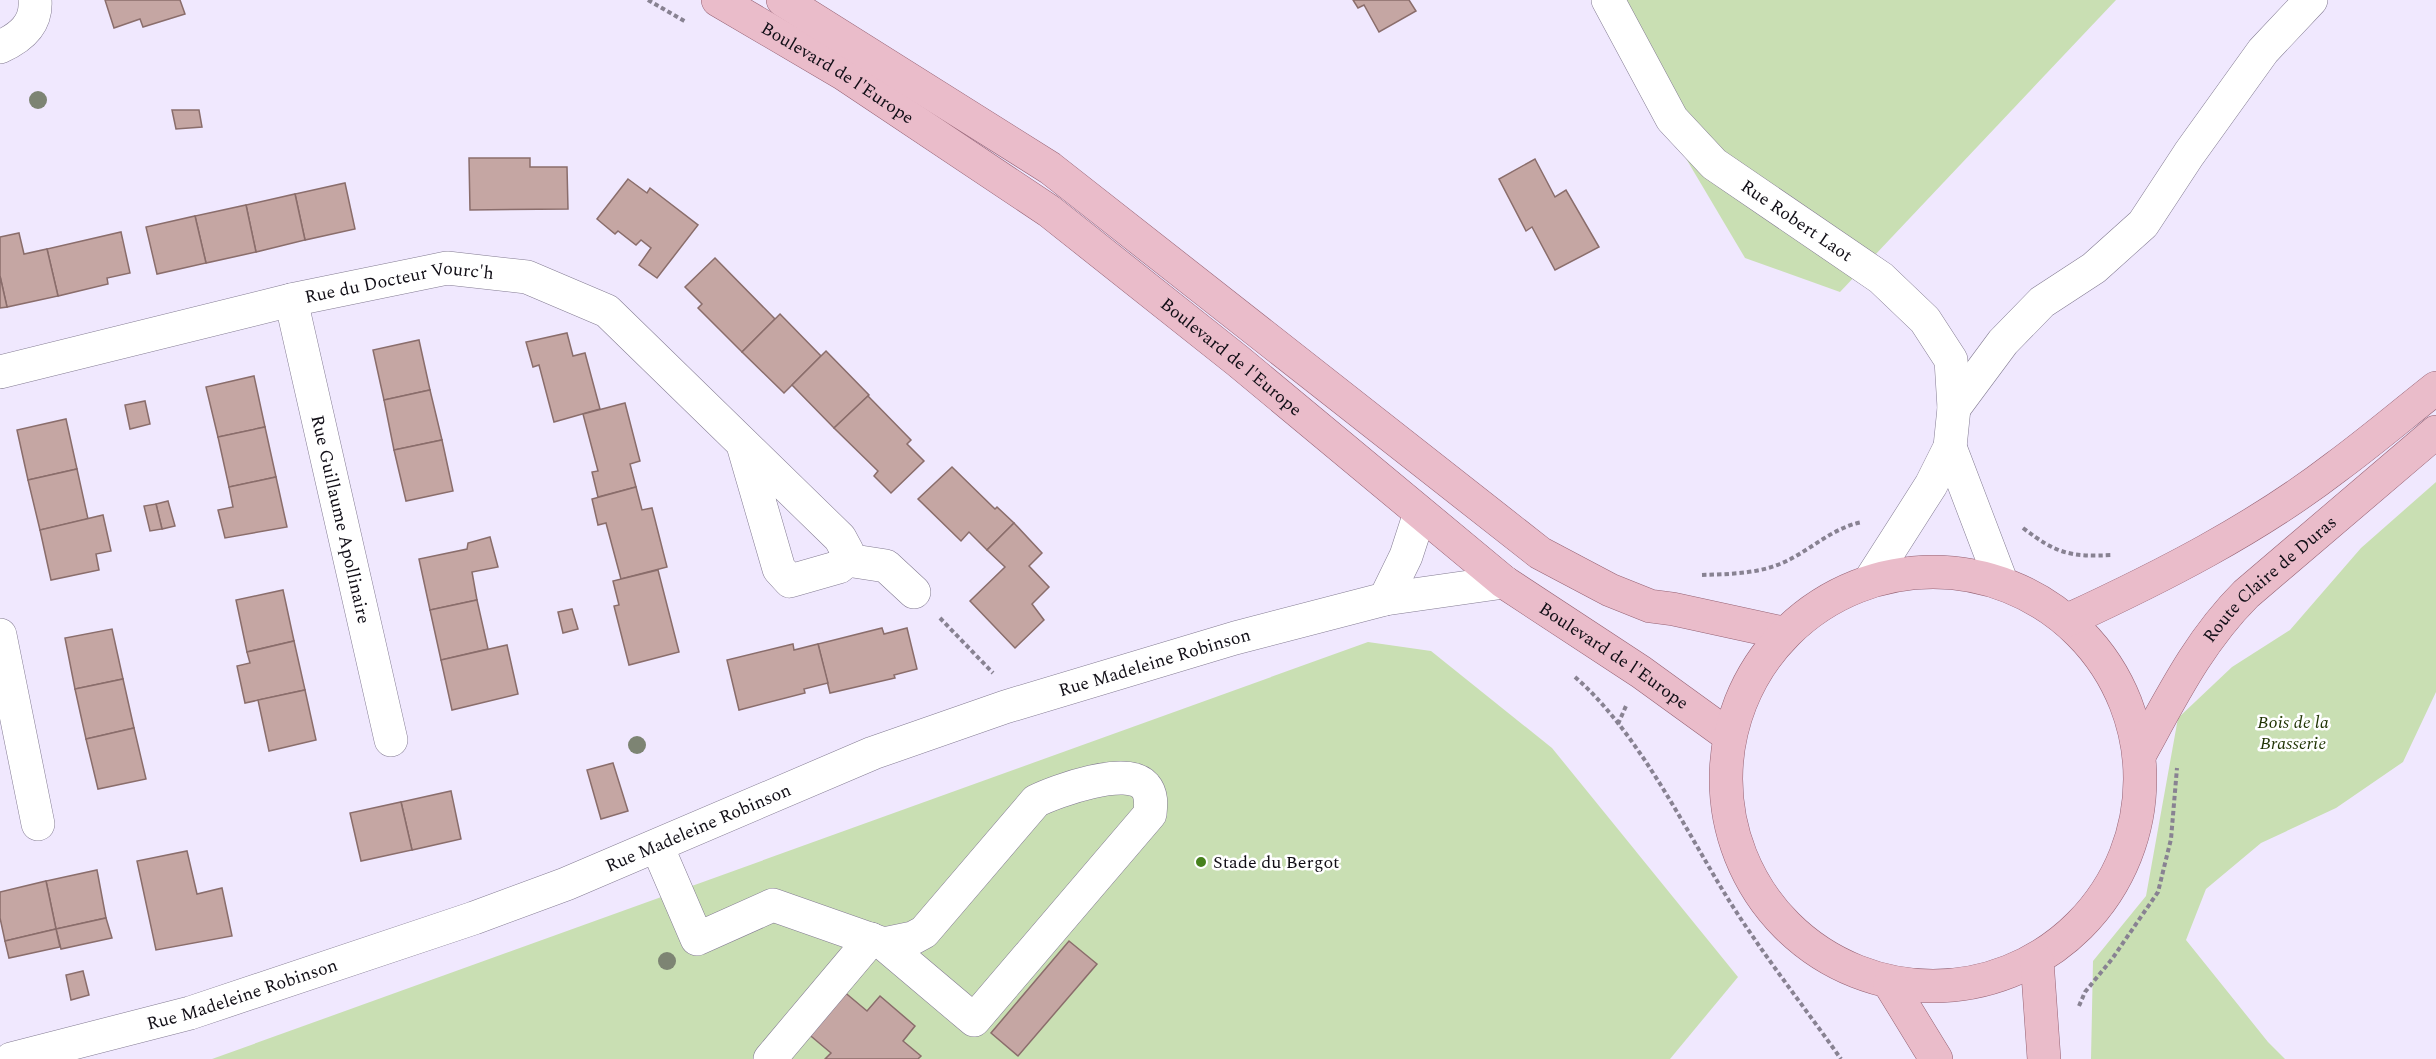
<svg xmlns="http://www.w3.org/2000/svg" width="2436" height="1059" viewBox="0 0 2436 1059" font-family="Spectral,serif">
<rect width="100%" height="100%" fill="#f0e8fe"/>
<g fill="#c9dfb3">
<path d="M1592,0H2116L1840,292L1745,258Z"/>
<path d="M2436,482V692L2403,762L2336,808L2261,843L2206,889L2186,940L2268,1042L2285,1059H2091L2093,961L2146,896L2178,718L2232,667L2290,630L2361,548Z"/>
<path d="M1368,642L1431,651L1552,748L1738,977L1670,1059H212Z"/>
</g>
<g fill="#c5a6a3" stroke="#8a6d6b" stroke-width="1.5">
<path d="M105,0H180L185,14L143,27L140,19L114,28Z"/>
<path d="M1353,0H1409L1416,11L1379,32L1364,5L1358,8Z"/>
<path d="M172,110H199L202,127L176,129Z"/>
<path d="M469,158H530V167H567L568,209L470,210Z"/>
<path d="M1535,159L1555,197L1566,190L1599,247L1555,270L1532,227L1526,231L1499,179Z"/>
<path d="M628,179L647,193L650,188L698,225L657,278L639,265L651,248L641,240L636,245L618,231L615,234L597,219Z"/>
<path d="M345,183L355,229L305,240L295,194Z"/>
<path d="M295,194L305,240L256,252L246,205Z"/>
<path d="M246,205L256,252L206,263L195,216Z"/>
<path d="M195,216L206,263L157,274L146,227Z"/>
<path d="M121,232L130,273L107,278L108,284L58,296L47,249Z"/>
<path d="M19,233L24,254L47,249L58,296L7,307L0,276V237Z"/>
<path d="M715,258L775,319L742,352L698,308L702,304L685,287Z"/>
<path d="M0,276L7,307L0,308Z"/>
<path d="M780,314L821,356L784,393L742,352Z"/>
<path d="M567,333L573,356L585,353L600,409L554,422L539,365L533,367L526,342Z"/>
<path d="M419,340L430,390L384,400L373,350Z"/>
<path d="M826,351L869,395L834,428L792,385Z"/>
<path d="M254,376L265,427L218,437L206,387Z"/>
<path d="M430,390L442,440L394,450L384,400Z"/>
<path d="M868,396L911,440L907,444L924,461L891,493L874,476L878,471L834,428Z"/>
<path d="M145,401L150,424L130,429L125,405Z"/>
<path d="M625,403L640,461L630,464L636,487L598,497L592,472L598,471L583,414Z"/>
<path d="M66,419L77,469L28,480L17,430Z"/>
<path d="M265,427L276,477L229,487L218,437Z"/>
<path d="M442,440L453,491L406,501L394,450Z"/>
<path d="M952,467L995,509L997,507L1014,523L987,550L969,532L961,541L918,499Z"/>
<path d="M77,469L88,519L40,530L28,480Z"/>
<path d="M276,477L287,527L225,538L218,510L233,507L229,487Z"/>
<path d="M636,487L642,510L652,508L667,567L621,579L606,523L598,525L592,499Z"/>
<path d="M168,501L175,526L162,529L156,504Z"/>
<path d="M156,504L162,529L150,531L144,506Z"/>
<path d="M103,515L111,551L96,554L99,570L51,580L40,530Z"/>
<path d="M1014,523L1042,553L1029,566L1049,587L1032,604L1044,620L1015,648L970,601L1005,567L987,550Z"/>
<path d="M490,537L498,567L472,572L477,600L430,610L419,559L467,549L468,543Z"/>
<path d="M658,570L679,652L629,665L614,606L619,605L613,581Z"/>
<path d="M283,590L294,641L247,652L236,600Z"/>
<path d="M477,600L488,649L441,660L430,610Z"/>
<path d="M572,609L578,629L563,633L558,612Z"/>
<path d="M882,628L884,634L907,628L917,669L894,675L895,678L830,693L818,644Z"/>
<path d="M112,629L123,679L75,689L65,638Z"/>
<path d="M294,641L305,690L245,703L237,666L250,663L247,652Z"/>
<path d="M793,644L794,650L818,644L828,683L804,689L805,693L739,710L727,660Z"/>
<path d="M507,645L518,694L452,710L441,660Z"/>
<path d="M123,679L134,728L86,739L75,689Z"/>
<path d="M305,690L316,740L269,751L258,700Z"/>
<path d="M134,728L146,779L98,789L86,739Z"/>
<path d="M613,763L628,811L601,819L587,770Z"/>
<path d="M451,791L461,839L412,850L401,802Z"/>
<path d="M401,802L412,850L361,861L350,813Z"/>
<path d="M187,851L197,894L222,888L232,936L156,950L137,861Z"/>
<path d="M97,870L106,918L56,929L46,881Z"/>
<path d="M46,881L56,929L5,941L0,918V892Z"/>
<path d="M106,918L112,938L61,949L56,929Z"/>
<path d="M56,929L60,947L9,958L5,941Z"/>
<path d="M1069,941L1097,964L1018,1056L991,1033Z"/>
<path d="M83,971L89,995L71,1000L66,975Z"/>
<path d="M842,990L867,1011L880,996L915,1026L903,1041L921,1056L918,1059H825L831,1053L806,1032Z"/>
</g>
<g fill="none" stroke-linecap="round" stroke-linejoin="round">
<g stroke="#837b92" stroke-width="34">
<g id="minor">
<path id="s1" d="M1608,0L1672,119L1714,164L1881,278L1925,320L1951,360L1954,408L1950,447L1931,485L1871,579"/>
<path d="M0,47C20,38 37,25 35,0"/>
<path id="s2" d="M291,300L391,740"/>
<path id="s3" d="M0,372L291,300L447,268L527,277L607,311L840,538L847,551V560L839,567L790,581L779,569L743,445"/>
<path d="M1954,408L2003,342L2042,302L2094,268L2143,224L2189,154L2263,51L2311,0"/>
<path d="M1950,447L2001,581"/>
<path d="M847,560L886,566L914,592"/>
<path d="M1385,599L1406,556L1420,513"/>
<path d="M0,635L38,824"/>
<path d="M657,846L697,939L773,905L884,944L913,938L924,932L1036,801C1056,791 1128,765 1145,786C1152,794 1151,804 1150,814L974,1020L884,944"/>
<path id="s4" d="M11,1059L190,1013L474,918L566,884L873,753L1005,707L1235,638L1385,599L1504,582"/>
<path d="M770,1059L871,939"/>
</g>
</g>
<g stroke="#956274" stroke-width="34">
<g id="major">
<path id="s5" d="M718,0L844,74L1049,211L1238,361L1504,582L1641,672L1728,735"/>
<path d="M783,0L1050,168L1540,553L1610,590L1650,606L1673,609L1783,633"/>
<circle cx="1933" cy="779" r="207"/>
<path d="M2068,620C2161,577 2254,530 2336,467C2370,442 2403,414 2436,388"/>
<path id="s6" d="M2140,754C2172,696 2199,641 2246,594L2436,432"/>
<path d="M2037,960L2044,1059"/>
<path d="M1890,984L1936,1059"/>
</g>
</g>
<g stroke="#888292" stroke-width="4" stroke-dasharray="4.5 3" stroke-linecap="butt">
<path d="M648,0L686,22"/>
<path d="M2023,528C2057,554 2070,557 2113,555"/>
<path d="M1702,575C1728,574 1755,574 1780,564C1809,552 1831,528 1862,522"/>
<path d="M940,618L993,673"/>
<path d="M1575,677C1637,731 1683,825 1725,894C1760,951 1803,1005 1841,1059"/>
<path d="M1618,724L1626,706"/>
<path d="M2079,1006L2085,992L2112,959L2158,892L2171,839L2177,768"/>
</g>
<use href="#minor" stroke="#fff" stroke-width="33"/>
<use href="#major" stroke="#eabcca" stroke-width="33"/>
</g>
<g fill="#7d8473">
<circle cx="38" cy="100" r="9"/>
<circle cx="637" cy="745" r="9"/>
<circle cx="667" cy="961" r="9"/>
</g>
<circle fill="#46811c" stroke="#fff" stroke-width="2" cx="1201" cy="862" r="6"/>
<g text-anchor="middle" stroke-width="5" stroke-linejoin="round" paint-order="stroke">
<g font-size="18" fill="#110e16" stroke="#fff">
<text dy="6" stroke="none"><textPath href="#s5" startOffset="140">Boulevard de l'Europe</textPath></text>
<text dy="6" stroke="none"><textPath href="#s1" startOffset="297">Rue Robert Laot</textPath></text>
<text dy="6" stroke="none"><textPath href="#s3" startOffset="410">Rue du Docteur Vourc'h</textPath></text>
<text dy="6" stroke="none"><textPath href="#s5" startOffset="626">Boulevard de l'Europe</textPath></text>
<text dy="6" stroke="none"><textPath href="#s2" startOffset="225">Rue Guillaume Apollinaire</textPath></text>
<text dy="6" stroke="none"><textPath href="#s6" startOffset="220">Route Claire de Duras</textPath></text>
<text dy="6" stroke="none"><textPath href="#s5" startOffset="1112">Boulevard de l'Europe</textPath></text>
<text dy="6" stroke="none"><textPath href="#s4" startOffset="1212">Rue Madeleine Robinson</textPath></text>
<text dy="6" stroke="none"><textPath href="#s4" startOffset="726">Rue Madeleine Robinson</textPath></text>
<text dy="6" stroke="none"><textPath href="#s4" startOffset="240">Rue Madeleine Robinson</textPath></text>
</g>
<g font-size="18" font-style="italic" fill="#1f3302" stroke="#fff">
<text x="2293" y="728">Bois de la<tspan x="2293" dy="21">Brasserie</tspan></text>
</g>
<g font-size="18" fill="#110e16" stroke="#fff" text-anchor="start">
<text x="1213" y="868">Stade du Bergot</text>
</g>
</g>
</svg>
